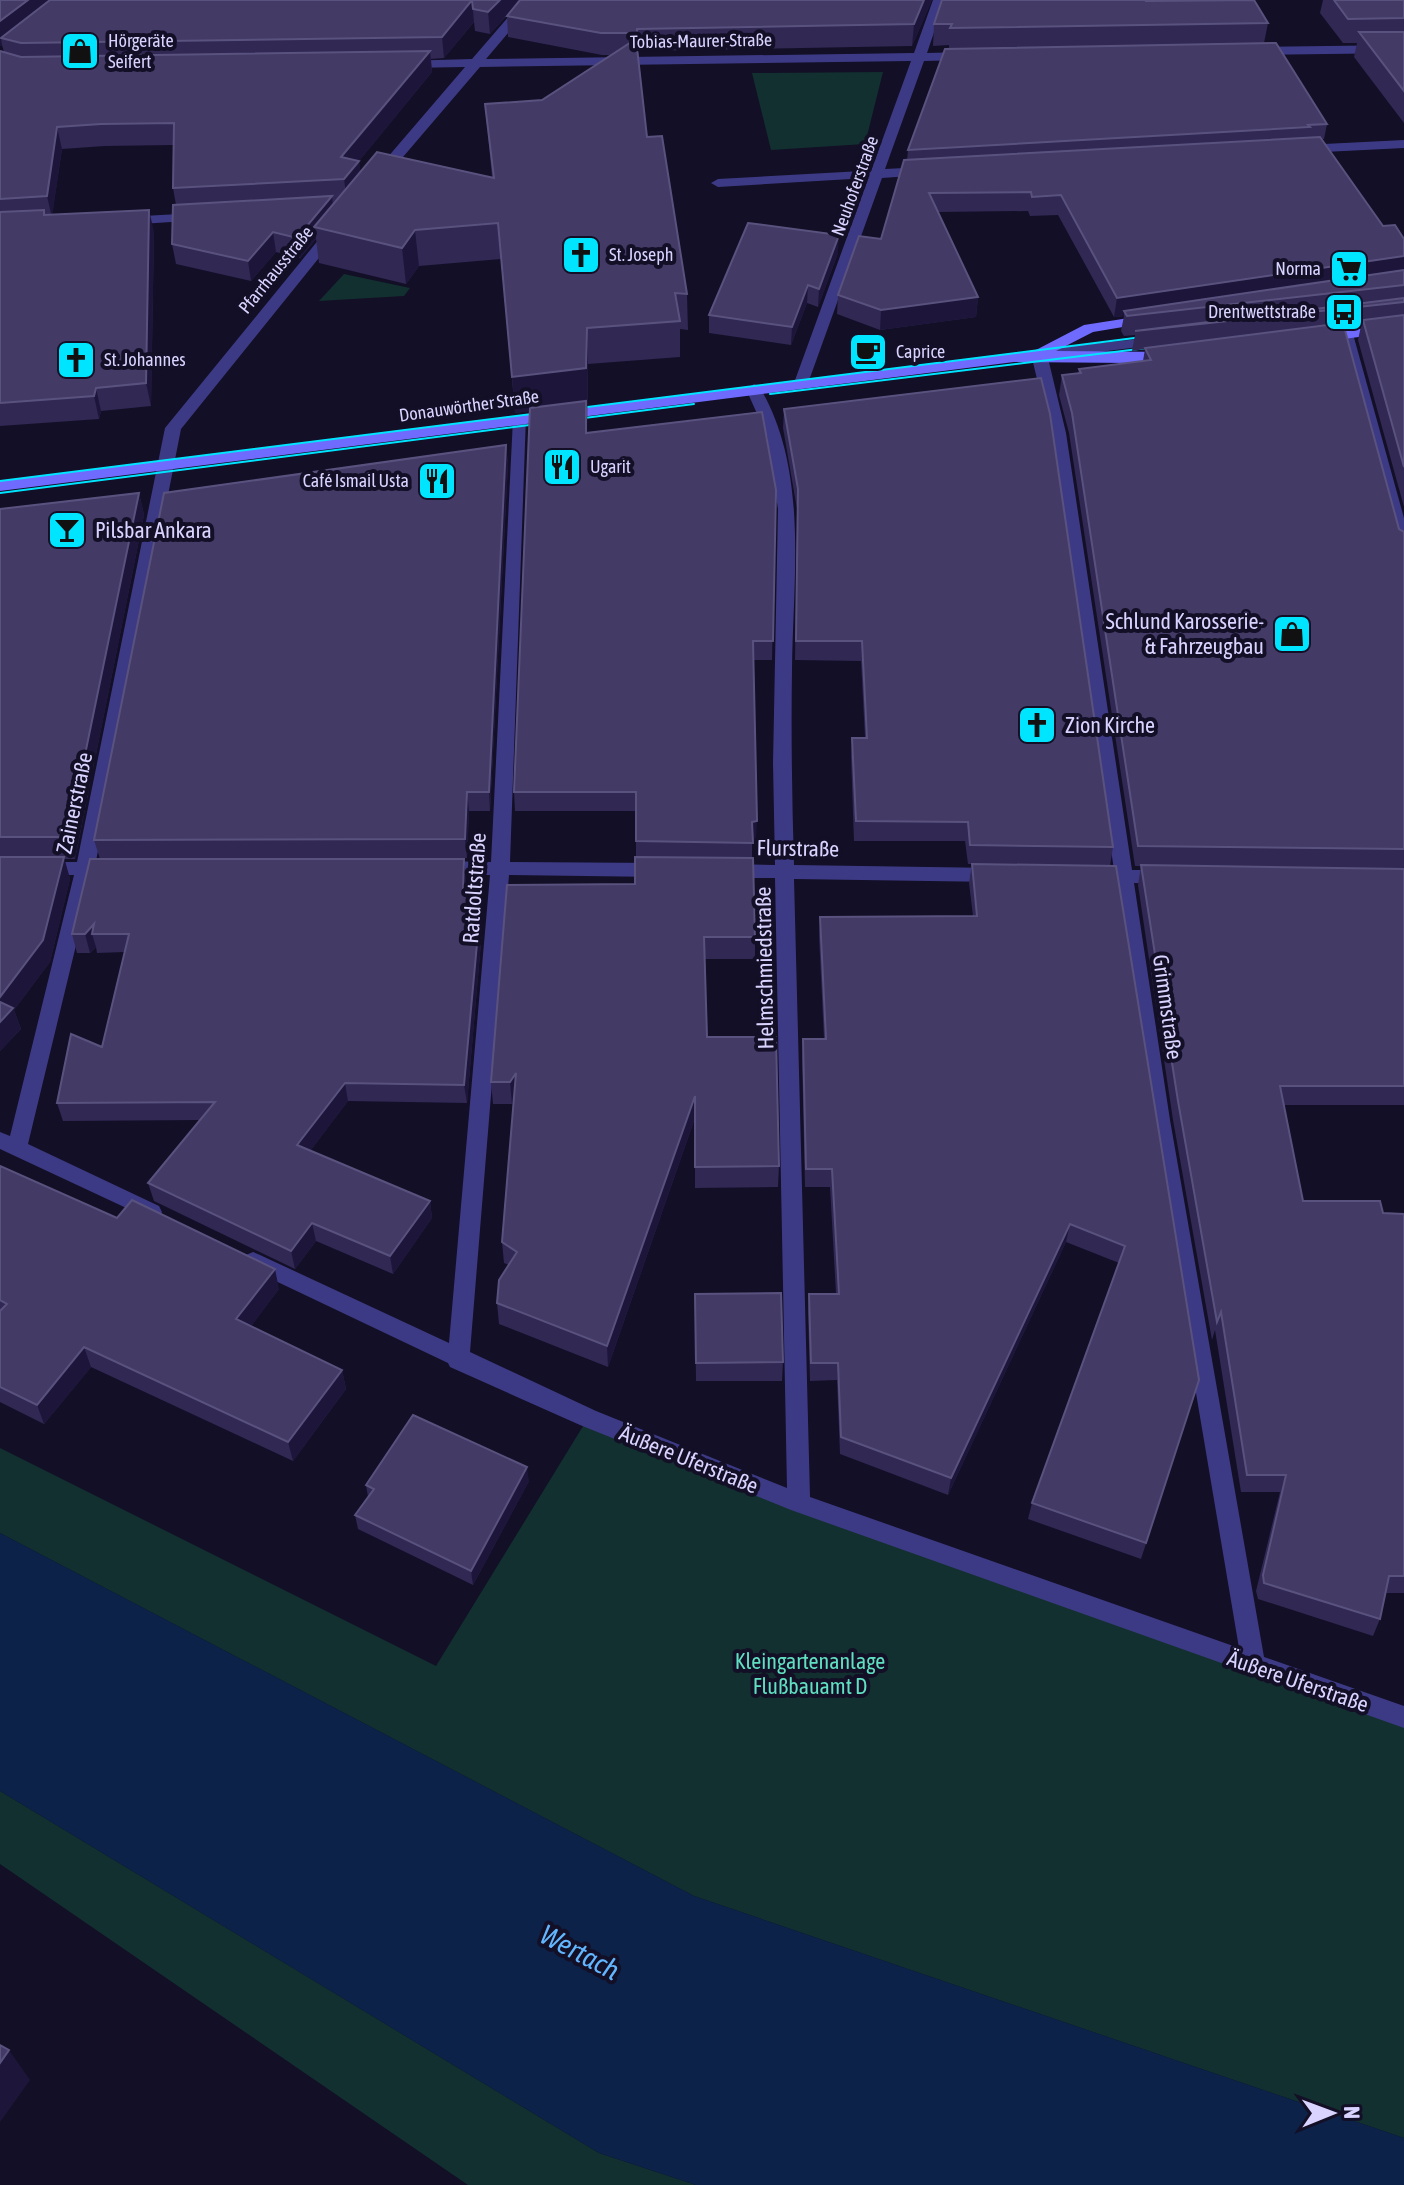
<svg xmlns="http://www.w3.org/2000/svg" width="1404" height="2185" viewBox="0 0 1404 2185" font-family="'Asap Condensed',sans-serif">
<rect width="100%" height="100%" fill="#130f26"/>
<g fill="#12302f">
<path d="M883,72L865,144L771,150L752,73Z"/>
<path d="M344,274L410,288L404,296L319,301Z"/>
<path d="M588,1418L1404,1717V2138L694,1896L0,1533V1448L436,1666Z"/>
<path d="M0,1791L599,2153L696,2185H468L0,1864Z"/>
</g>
<path fill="#0c2248" d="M0,1533L694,1896L1404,2138V2185H696L599,2153L0,1791Z"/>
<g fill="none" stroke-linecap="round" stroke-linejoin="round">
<g fill="#3d3a85" fill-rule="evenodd">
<path d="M880,170L885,171V177L718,187L711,183L718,179Z"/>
<path d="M1158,337L1165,341L1163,344L1043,359L1035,354L1043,349Z"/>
</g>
<g fill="#3d3a85" fill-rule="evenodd">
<path d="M523,0H536L486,59L914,53L933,0H945L927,53L967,52L974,56L967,60L924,61L885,169L925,167L932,171L925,175L882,178L807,386H797L794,383L911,61L480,67L385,178H375V172L465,67L407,68L402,67V61L472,59Z"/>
<path d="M1404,45V53L1255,55L1248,51L1255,47Z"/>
<path d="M1404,140V148L1304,153L1297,149L1304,145Z"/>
<path d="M197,213L202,214V220L125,225L118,221L125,217Z"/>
<path d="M334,226L339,227V233L181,429L96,861H112L121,868L112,875H93L28,1144L159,1206L162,1212L159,1218L152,1220L0,1149V1132L10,1136L74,875L0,876V862H77L165,428L329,227Z"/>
<path d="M1346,330L1353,334L1404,518V553L1396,548L1339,334Z"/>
<path d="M1039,349L1047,354L1066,433L1132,870H1164L1173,877L1164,884L1134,883L1170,1120L1264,1657L1404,1706V1728L791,1510L580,1425L450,1367L448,1363L246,1267L242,1261L246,1255L253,1252L260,1255L449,1343L490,875H440L431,868L440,861L491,862L513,419L516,416H526L510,862L660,863L669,870L660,877L509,875L470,1352L596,1411L787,1488L775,878H728L719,871L728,864L775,865L773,763L778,509L767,436L746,389L754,384L759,386C809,469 793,576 792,669C791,734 792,800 794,865L996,868L1005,875L996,882L794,879L810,1497L1239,1648L1150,1120L1116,883H1092L1083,876L1092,869L1114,870L1050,433L1031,354Z"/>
</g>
<g fill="#6f6bff" fill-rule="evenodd">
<path d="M1148,315L1155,319L1153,322L1093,332L1056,351L1170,352L1175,354V360L1131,363L1014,362L0,491V481L1034,351L1084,325Z"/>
<path d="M1404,323V331L1321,342L1314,338L1321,334Z"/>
</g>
<g stroke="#00e5ff" stroke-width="2">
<path d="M770,394L1155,347"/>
<path d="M0,481L1158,335"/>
<path d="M0,493L694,404"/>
</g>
</g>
<g fill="#312854" fill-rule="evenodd">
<path d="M0,0H932L912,46L638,51L647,137L687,294L688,330L680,329V357L588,364L587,433L776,490L772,660H753L756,840L752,841V858L755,937V959H705L707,1037L779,1166L778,1187L695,1188V1118L608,1367L499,1324L497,1303L509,1265L504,1263L502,1242L514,1101L512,1104H493L491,1082L635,884L636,857V811H515L514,792L530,411L515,413L501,259L419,266L406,284L319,263L316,239L300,258L276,252L251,281L176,264L172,244L176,205L173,188V145L105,146L62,149L52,215L154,232L151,406L101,411L99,419L0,426V51L4,52L2,45L0,46ZM511,11L507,16L508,37L602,55H611L542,100L485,104L492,177L360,172L359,161L432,72L431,59L444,58L474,22L475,31L490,34Z"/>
<path d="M1323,0H1404V123L1354,57L1357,43H1343L1320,13Z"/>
<path d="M1146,1L1268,23L1264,43L1327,124L1324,139H1322L1383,226L1404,239V507L1358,340L1361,326L1344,328L1399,529L1404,532V1105H1284L1303,1201L1383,1213L1404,1214V1593H1386L1380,1619L1373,1636L1258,1599L1256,1591L1280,1492H1241L1215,1330L1212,1340L1173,1120L1138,885L1141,866H1135L1069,433L1059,395L1062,375L1078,373L1079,369L1143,361L1145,349L1132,351L1135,335L1124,336L1121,331L1124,316L1114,317L1058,215L1030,216L1028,211L938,212L978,297L976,317L880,330L837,314L838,295L881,239L907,160L908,150L949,48V45L933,46L934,24Z"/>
<path d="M838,253L818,307L807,303L791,345L709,333V315Z"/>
<path d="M784,409L1113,847L1110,866L1194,1397L1141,1559L1028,1519L1032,1503L1119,1263L1066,1242L948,1495L840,1454L837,1380L810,1381L808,1312L809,1294H836L830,1187H805L802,1058L803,1039H824L819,936L820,917L973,916L969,883L972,864H968L965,841H854L851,757L852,738H865L861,661L795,660L797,509L783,428Z"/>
<path d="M506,445L508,464L490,811H469L467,858L100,859L94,840Z"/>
<path d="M139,493L144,515L75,859H64L70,879L50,962L14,1010L21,1029L0,1051V509Z"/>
<path d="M466,878V890L482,889L484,908L467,1103L348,1101L310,1151L430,1201L432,1218L393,1274L316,1241L295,1269L154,1201L148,1183L200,1120L63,1121L57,1103L102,1047L125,952L97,953L96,947L90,953H77L72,934Z"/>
<path d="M0,1166L279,1289L251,1326L342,1370L346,1389L293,1461L91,1367L44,1424L0,1402Z"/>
<path d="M695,1294L783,1362L782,1381H696Z"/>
<path d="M529,1481L473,1585L358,1529L355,1515L368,1497L366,1485Z"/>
</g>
<g fill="#1d163a">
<path d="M28,0H62L1,38L2,45L0,46V21Z"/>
<path d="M472,0L474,22L444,58L442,37Z"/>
<path d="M500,0H520L490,34L488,12Z"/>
<path d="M924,0H932L912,46L914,24Z"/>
<path d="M430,51L432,72L359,161L362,184L347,201L341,157Z"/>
<path d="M57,127L62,149L52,218L47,196Z"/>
<path d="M332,196L334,216L314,227L316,239L300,258L297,238Z"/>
<path d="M149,210L154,232L151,406L146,383Z"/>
<path d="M415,230L419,266L406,284L402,248Z"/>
<path d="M273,232L276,252L251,281L248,261Z"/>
<path d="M839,235L838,253L818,307L819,289Z"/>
<path d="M1404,256V275L1124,311V316L1114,317L1117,298Z"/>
<path d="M808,285L807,303L791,345L792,327Z"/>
<path d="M978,297L976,317L880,330L881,310Z"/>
<path d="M587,328L588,364L586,452V404L515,413L512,377Z"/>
<path d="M96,388L101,411L99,419L94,396Z"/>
<path d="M506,445L508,464L490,811L489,792Z"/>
<path d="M139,493L144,515L75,859L68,837Z"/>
<path d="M467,792L469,811L467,858L465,839Z"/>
<path d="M757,821L756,840L752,841V822Z"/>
<path d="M64,857L70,879L50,962L14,1010L21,1029L0,1051V997Z"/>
<path d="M464,859L466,878L465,908L463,890Z"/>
<path d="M482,889L484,908L467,1103L464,1085Z"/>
<path d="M94,924L92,934L96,947L90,953L85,934Z"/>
<path d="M516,1073L518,1095L512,1104L510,1082Z"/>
<path d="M345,1083L348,1101L301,1163L297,1145Z"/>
<path d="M695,1096V1118L608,1367L607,1346Z"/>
<path d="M430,1201L432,1218L393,1274L390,1256Z"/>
<path d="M312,1223L316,1241L295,1269L291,1251Z"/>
<path d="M1070,1224L1066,1242L948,1495L951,1478Z"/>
<path d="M275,1269L279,1289L242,1339L236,1319Z"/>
<path d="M84,1347L91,1367L44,1424L37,1405Z"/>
<path d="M342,1370L346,1389L293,1461L288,1442Z"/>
<path d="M527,1467L529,1481L473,1585L471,1571Z"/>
<path d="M9,2050L30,2080L0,2122V2063Z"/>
</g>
<g fill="#433a66" stroke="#5a527e" stroke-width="2">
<path d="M0,0H28L0,21Z"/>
<path d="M50,0H500L488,12L473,9L472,0L442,37L21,43L1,38Z"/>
<path d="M520,0H924L914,24L637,29V33H601L507,16Z"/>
<path d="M942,0H1146V1L1254,0L1268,23L950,28L952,24H934Z"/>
<path d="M1334,0H1404V18L1348,19Z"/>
<path d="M1359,32H1404V91Z"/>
<path d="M636,39L647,137L662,136L687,294L675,293L680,321L587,328L586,368L512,377L498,223L415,230L402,248L314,227L377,152L494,178L485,104L542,100Z"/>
<path d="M1276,43L1327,124L1308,125L1310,127L908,150L945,49Z"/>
<path d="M0,51L21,57L430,51L341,157L359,161L344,179L173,188L174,123L101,124L57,127L47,196L0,199Z"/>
<path d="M1320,137L1383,226L1395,225L1404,239V256L1117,298L1061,195L1032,197L1031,192L929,193L978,297L881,310L838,295L859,236L881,239L904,160Z"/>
<path d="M332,196L297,238L273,232L248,261L172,244L173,205Z"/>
<path d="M44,210V215L149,210L146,383L96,388L94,396L0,403V212Z"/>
<path d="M748,223L839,235L819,289L808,285L792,327L709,315Z"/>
<path d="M1404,270V285L1127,316L1124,311Z"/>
<path d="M1404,298V302L1135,331Z"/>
<path d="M1404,315V467L1363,320Z"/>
<path d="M1343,323L1399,529L1404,532V849L1138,846L1072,413L1062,375L1081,373L1079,369L1151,360L1145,348Z"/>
<path d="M1041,378L1050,414L1113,847L970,845L968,822L856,821L852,738H867L862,641H796L798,489L784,409Z"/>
<path d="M586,401V433L762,412L776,490L773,641H753L757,821L752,822L753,843L636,841V792H514L530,408Z"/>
<path d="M506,445L489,792H467L465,839L94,840L164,493Z"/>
<path d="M139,493L68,837H0V509Z"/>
<path d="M0,857H64L43,940L0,997Z"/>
<path d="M635,857L753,858L755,937H704L707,1037H776L779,1166L695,1167V1096L607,1346L497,1303L499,1280L517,1252L502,1242L516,1073L510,1082H491L507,885L635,884Z"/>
<path d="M90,859H464L463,890L482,889L464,1085L345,1083L297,1145L430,1201L390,1256L312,1223L291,1251L148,1183L215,1102L57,1103L71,1034L102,1047L129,934H92L94,924L85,934H72Z"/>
<path d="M972,864L1116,866L1199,1380L1146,1543L1032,1503L1125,1246L1070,1224L951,1478L841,1437L838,1363H811L809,1294H839L832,1169H806L803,1039H826L820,917L977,916Z"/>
<path d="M1141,865L1404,869V1086H1280L1303,1201H1380L1383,1213L1404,1214V1576H1389L1380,1619L1264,1583L1263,1575L1286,1475H1247L1221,1312L1217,1322L1178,1101Z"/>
<path d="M0,1002L13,1008L0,1022Z"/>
<path d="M0,1166L117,1218L132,1200L275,1269L236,1319L342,1370L288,1442L84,1347L37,1405L0,1387V1311L7,1304L0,1300Z"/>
<path d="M781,1293L783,1362L696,1363L695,1294Z"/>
<path d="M413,1415L527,1467L471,1571L355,1515L374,1489L366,1485Z"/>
<path d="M0,2045L9,2050L0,2063Z"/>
</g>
<defs>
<g id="shop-square" transform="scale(2)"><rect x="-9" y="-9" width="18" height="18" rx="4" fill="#00e5ff" stroke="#130f26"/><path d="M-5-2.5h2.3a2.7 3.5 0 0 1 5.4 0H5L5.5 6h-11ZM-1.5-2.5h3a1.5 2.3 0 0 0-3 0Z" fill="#111"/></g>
<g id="church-square" transform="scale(2)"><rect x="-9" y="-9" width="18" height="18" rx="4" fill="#00e5ff" stroke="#130f26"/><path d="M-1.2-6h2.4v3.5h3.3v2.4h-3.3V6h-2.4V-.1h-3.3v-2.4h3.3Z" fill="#111"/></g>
<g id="supermarket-square" transform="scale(2)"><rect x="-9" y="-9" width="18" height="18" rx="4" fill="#00e5ff" stroke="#130f26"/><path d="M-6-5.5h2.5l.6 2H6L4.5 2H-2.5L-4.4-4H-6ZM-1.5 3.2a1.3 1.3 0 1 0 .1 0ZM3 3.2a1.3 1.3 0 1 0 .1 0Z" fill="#111"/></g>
<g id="bus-square" transform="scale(2)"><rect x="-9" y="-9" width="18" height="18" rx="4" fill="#00e5ff" stroke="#130f26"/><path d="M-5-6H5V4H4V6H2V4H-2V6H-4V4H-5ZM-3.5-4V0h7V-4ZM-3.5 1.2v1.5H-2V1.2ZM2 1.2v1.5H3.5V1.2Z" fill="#111"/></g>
<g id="cafe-square" transform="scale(2)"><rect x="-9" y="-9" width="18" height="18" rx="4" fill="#00e5ff" stroke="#130f26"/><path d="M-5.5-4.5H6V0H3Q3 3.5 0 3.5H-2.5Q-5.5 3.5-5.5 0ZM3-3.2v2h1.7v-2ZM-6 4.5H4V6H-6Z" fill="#111"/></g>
<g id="restaurant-square" transform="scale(2)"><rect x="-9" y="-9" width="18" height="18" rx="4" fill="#00e5ff" stroke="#130f26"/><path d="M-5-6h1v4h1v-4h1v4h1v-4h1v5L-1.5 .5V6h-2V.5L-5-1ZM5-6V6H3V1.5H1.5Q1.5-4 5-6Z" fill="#111"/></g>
<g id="bar-square" transform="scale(2)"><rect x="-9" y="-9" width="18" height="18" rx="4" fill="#00e5ff" stroke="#130f26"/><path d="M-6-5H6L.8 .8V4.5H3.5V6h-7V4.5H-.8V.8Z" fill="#111"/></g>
</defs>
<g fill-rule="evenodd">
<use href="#shop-square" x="80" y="51"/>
<use href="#church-square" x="581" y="255"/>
<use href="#supermarket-square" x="1349" y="269"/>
<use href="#bus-square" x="1344" y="312"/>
<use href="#cafe-square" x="868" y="352"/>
<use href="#church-square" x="76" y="360"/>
<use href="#restaurant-square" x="562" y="467"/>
<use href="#restaurant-square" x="437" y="481"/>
<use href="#bar-square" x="67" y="530"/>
<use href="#shop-square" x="1292" y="634"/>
<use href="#church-square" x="1037" y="725"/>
</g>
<g text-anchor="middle" stroke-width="8" stroke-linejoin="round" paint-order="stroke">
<g font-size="18" fill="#d9d4ff" stroke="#130f26" text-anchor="start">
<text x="108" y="47">Hörgeräte<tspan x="108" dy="21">Seifert</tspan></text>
<text x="609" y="261">St. Joseph</text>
<text x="1321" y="275" text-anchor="end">Norma</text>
<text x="1316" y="318" text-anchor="end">Drentwettstraße</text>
<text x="896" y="358">Caprice</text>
<text x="104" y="366">St. Johannes</text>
<text x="590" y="473">Ugarit</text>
<text x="409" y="487" text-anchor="end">Café Ismail Usta</text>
</g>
<g font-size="18" fill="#d9d4ff" stroke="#130f26">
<text transform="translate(701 41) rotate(-1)" y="6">Tobias-Maurer-Straße</text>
<text transform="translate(855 186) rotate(-70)" y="6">Neuhoferstraße</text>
<text transform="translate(276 270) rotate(-51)" y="6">Pfarrhausstraße</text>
<text transform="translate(469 406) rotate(-8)" y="6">Donauwörther Straße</text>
</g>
<g font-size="22" fill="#d9d4ff" stroke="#130f26" text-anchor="start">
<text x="95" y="538">Pilsbar Ankara</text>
<text x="1264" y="629" text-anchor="end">Schlund Karosserie-<tspan x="1264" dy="25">&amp; Fahrzeugbau</tspan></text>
<text x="1065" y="733">Zion Kirche</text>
</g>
<g font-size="22" fill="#d9d4ff" stroke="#130f26">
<text transform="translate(74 803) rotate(-78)" y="8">Zainerstraße</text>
<text transform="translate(798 848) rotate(1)" y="8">Flurstraße</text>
<text transform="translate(474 888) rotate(-86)" y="8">Ratdoltstraße</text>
<text transform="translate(764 968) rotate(-91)" y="8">Helmschmiedstraße</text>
<text transform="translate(1168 1007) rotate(82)" y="8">Grimmstraße</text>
<text transform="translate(689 1459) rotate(22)" y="8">Äußere Uferstraße</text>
<text transform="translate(1298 1681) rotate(19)" y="8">Äußere Uferstraße</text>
</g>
<g font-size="22" fill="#5fe0c0" stroke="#130f26">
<text x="810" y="1669">Kleingartenanlage<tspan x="810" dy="25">Flußbauamt D</tspan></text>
</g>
<g font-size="28" font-style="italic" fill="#62b6ff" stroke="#130f26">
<text transform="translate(580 1952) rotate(28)" y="10">Wertach</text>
</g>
</g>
<g transform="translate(1332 2113) rotate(89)" stroke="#130f26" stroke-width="6" paint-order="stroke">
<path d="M0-6L14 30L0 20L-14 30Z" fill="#d9d4ff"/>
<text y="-12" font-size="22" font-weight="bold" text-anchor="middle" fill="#d9d4ff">N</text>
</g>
</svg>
